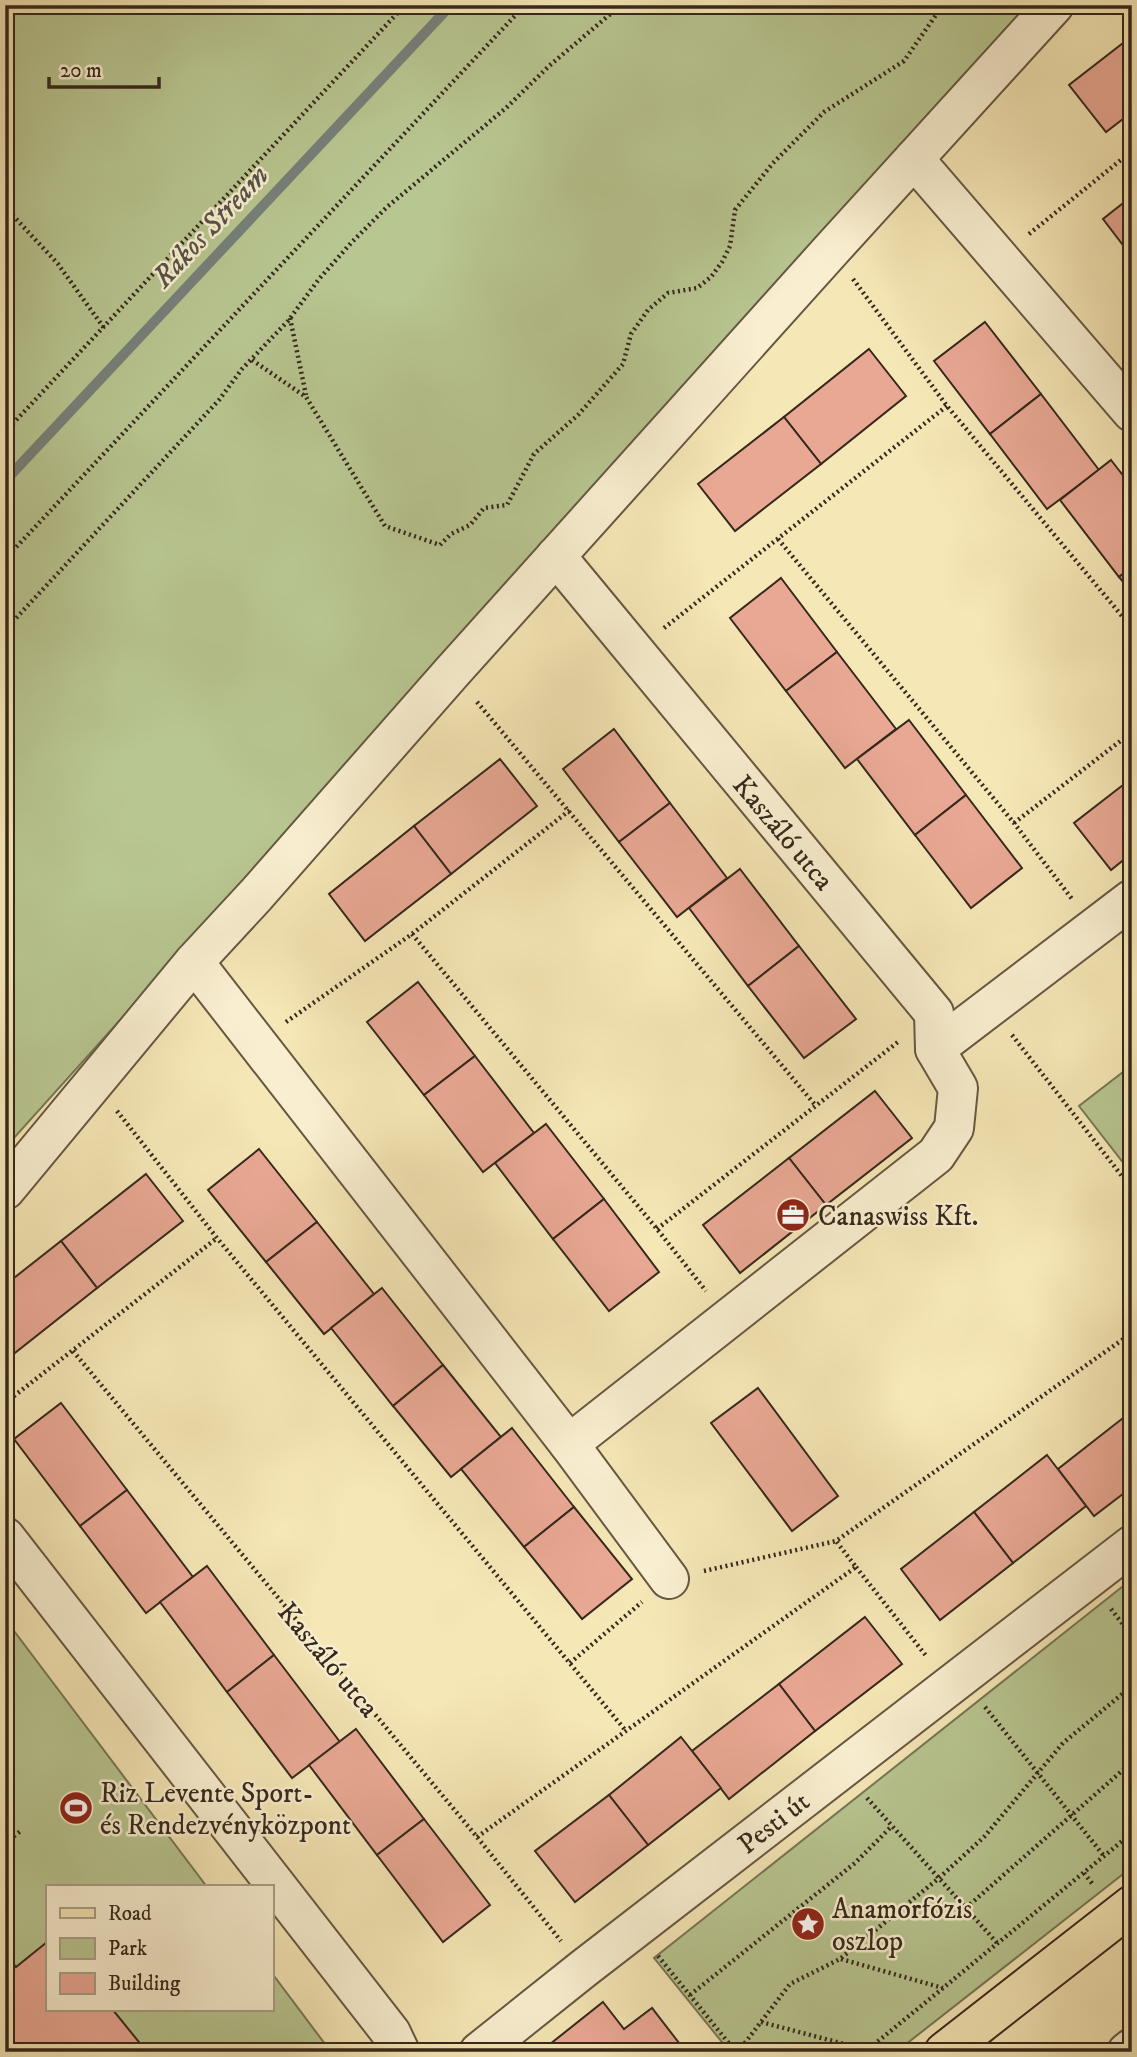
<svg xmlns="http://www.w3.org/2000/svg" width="1137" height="2057" viewBox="0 0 1137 2057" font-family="'IM FELL DW Pica',serif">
<rect width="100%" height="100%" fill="#f6e7b6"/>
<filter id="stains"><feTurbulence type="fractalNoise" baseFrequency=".00286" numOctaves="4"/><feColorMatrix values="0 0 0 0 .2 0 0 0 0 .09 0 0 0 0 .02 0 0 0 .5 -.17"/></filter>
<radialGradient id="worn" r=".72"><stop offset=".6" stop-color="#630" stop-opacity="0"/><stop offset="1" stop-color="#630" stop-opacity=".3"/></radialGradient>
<g fill="#b8c691" stroke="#767756" stroke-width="2">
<path d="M5,5H1033L5,1148Z"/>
<path d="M1132,1065V1174L1079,1106Z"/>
<path d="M1132,1579V1867L896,2052H730L654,1958Z"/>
<path d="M5,1619L207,1887H47V2010H271V1972L331,2052H5Z"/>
</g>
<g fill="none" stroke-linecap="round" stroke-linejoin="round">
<path stroke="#77817b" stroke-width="10" d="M5,481L451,5"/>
</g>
<g fill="#e9a894" stroke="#35281c" stroke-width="2">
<path d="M1132,36V112L1106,132L1069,85Z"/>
<path d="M1132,196V257L1103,219Z"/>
<path d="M985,322L1041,394L990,434L934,361Z"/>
<path d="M869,349L906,396L821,464L784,417Z"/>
<path d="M1041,394L1099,470L1047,509L990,434Z"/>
<path d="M784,417L821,464L735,531L698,484Z"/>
<path d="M1111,460L1132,487V567L1119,577L1060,500Z"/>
<path d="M1132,567V593L1119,577Z"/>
<path d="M781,578L837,652L786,691L730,618Z"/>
<path d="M837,652L896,729L845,768L786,691Z"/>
<path d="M909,720L966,795L915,835L857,759Z"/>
<path d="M614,729L670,803L619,842L563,769Z"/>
<path d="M500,759L537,806L451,874L414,826Z"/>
<path d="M1132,778V853L1111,870L1074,823Z"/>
<path d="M966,795L1022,868L971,908L915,835Z"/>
<path d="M670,803L727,878L677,917L619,842Z"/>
<path d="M414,826L451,874L365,941L329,894Z"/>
<path d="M740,869L799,946L748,986L689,908Z"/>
<path d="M799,946L856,1019L804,1058L748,986Z"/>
<path d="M418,982L475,1056L424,1095L367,1022Z"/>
<path d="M475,1056L534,1133L483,1172L424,1095Z"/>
<path d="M875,1091L912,1138L826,1205L789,1158Z"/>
<path d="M546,1124L604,1199L553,1239L495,1163Z"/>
<path d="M259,1149L317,1222L266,1262L208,1190Z"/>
<path d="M789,1158L826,1205L740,1273L703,1225Z"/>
<path d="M146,1174L183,1221L97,1288L61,1241Z"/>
<path d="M604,1199L659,1272L609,1311L553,1239Z"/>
<path d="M317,1222L374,1294L324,1334L266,1262Z"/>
<path d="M61,1241L97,1288L11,1356L5,1348V1285Z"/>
<path d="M382,1288L443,1365L393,1406L331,1328Z"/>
<path d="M443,1365L501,1437L451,1477L393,1406Z"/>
<path d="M758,1388L838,1496L792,1531L711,1423Z"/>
<path d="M61,1403L127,1490L80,1526L14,1439Z"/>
<path d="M1132,1411V1487L1094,1516L1058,1469Z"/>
<path d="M512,1428L574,1507L524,1547L461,1469Z"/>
<path d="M1047,1455L1086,1506L1013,1563L974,1512Z"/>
<path d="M127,1490L193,1577L146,1613L80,1526Z"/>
<path d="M574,1507L632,1579L582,1619L524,1547Z"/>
<path d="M974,1512L1013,1563L940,1620L901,1569Z"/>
<path d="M207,1566L274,1655L227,1692L160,1602Z"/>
<path d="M865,1617L902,1664L815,1731L779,1684Z"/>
<path d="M274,1655L340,1742L292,1778L227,1692Z"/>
<path d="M779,1684L815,1731L729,1799L692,1751Z"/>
<path d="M356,1729L424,1819L377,1855L309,1765Z"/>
<path d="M681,1737L721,1788L648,1845L609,1795Z"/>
<path d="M609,1795L648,1845L575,1902L535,1851Z"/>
<path d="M424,1819L490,1905L443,1942L377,1855Z"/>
<path d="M47,1942V2010H113L147,2052H5V1954L16,1967Z"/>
<path d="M603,2002L624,2029L652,2008L686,2052H540Z"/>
</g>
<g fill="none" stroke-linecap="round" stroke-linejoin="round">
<g stroke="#655842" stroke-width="42">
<g id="minor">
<path d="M914,159L1132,412"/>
<path d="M556,556L934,1013L935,1049L958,1088L954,1128L936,1155L569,1444"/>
<path d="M194,962L569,1444L669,1579"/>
<path d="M935,1049L1132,899"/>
<path d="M5,1190L194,962L256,895L452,672L832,249L1054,5"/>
<path d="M5,1537L391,2033L400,2052"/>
<path d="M479,2052L583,1969L1132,1545"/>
<path d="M1127,2052L1132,2048"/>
</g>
</g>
<g stroke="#35281c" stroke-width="42">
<path id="major" d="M944,2052L1132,1905"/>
</g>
<g stroke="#35281c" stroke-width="4.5" stroke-dasharray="2 3.5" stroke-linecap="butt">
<path d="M5,207L58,264L104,328"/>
<path d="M1029,234L1132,151"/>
<path d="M853,279L947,406L1132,628"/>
<path d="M290,318L306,395"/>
<path d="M252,360L306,397L385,526L440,545L451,534L470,525L484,508L507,505L534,454L579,414L623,364L631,334L648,310L668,293L697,288L711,277L722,262L730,246L735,210L773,163L824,112L904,61L943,5"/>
<path d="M5,432L405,5"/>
<path d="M778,539L1014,823L1072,899"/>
<path d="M5,559L525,5"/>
<path d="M664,628L947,406"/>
<path d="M5,630L219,400L242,369L288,321L319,279L352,242L387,207L506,108L549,66L621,5"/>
<path d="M477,702L816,1106"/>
<path d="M1014,823L1132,732"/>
<path d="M412,934L657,1229L706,1291"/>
<path d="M286,1022L412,934L570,810"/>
<path d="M1012,1035L1132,1189"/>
<path d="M117,1111L217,1238L626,1731"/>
<path d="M657,1229L898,1042"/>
<path d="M73,1351L477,1837L561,1941"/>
<path d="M5,1403L217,1238"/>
<path d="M856,1567L927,1657"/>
<path d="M704,1571L836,1541"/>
<path d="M1111,1609L1132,1636"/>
<path d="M570,1663L642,1602"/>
<path d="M985,1707L1104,1856"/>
<path d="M867,1798L998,1944"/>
<path d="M477,1837L856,1567L836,1541L1132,1333"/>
<path d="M5,1843L22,1830"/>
<path d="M1084,1873L1094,1886"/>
<path d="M966,1908L1132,1762"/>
<path d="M658,1956L736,2052"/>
<path d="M841,1959L943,1988"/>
<path d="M690,1995L855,1863L892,1826"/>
<path d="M761,2022L867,2050"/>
<path d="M738,2052L790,1984L840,1959L939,1878L984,1837L1063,1743L1132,1686"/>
<path d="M865,2052L1132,1833"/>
</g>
<use href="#minor" stroke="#f9efd0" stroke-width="38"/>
<use href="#major" stroke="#f6e7b6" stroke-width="38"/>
</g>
<defs>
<g id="office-disc" transform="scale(1.75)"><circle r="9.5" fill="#8f2418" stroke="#f9efd0"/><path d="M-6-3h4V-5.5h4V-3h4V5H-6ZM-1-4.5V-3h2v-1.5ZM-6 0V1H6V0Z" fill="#fff"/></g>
<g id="stadium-disc" transform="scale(1.75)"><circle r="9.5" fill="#8f2418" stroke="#f9efd0"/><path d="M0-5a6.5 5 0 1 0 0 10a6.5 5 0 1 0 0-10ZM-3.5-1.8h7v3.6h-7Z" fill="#fff"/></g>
<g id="sight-disc" transform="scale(1.75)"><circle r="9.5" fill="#8f2418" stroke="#f9efd0"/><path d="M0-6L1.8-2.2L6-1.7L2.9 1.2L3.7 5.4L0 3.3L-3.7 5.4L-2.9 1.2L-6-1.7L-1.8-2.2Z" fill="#fff"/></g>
</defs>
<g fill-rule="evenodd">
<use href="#office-disc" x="793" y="1215"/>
<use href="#stadium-disc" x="76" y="1808"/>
<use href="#sight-disc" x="808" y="1924"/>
</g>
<g text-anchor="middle" stroke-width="5" stroke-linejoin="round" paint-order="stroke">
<g font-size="28" fill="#35281c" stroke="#f9efd0">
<text transform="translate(784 832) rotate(50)" y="10">Kaszáló utca</text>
<text transform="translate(329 1659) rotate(50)" y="10">Kaszáló utca</text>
<text transform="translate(773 1822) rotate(-38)" y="10">Pesti út</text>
</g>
<g font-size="28" fill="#35281c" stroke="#f9efd0" text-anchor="start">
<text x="818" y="1225">Canaswiss Kft.</text>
<text x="100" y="1802">Riz Levente Sport-<tspan x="100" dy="32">és Rendezvényközpont</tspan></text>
<text x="832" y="1918">Anamorfózis<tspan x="832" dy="32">oszlop</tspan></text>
</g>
<g font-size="30" font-style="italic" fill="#56544b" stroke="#f9efd0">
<text transform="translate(210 226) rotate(-47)" y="10">Rákos Stream</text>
</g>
</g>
<rect width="1137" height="2057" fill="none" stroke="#f6e7b6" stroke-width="28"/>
<rect x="7" y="7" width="1123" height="2043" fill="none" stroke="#35281c" stroke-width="3.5"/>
<rect x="14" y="14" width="1109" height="2029" fill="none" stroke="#35281c" stroke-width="2"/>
<rect x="46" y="1885" width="228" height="126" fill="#f9efd0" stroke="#ab9f88" stroke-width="2"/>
<rect x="60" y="1908" width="35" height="10" fill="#f6e7b6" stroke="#ab9f88" stroke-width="2"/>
<text x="108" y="1920" font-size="21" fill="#35281c">Road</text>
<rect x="60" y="1938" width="35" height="21" fill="#b8c691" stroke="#ab9f88" stroke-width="2"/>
<text x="108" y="1955" font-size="21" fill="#35281c">Park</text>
<rect x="60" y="1973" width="35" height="21" fill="#e9a894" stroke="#ab9f88" stroke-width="2"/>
<text x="108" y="1990" font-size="21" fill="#35281c">Building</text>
<path d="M49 77v10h110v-10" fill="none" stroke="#35281c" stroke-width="3.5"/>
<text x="60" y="77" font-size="21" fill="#35281c" stroke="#f9efd0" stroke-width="5" paint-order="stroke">20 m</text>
<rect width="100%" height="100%" filter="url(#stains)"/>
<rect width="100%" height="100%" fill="url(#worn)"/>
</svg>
